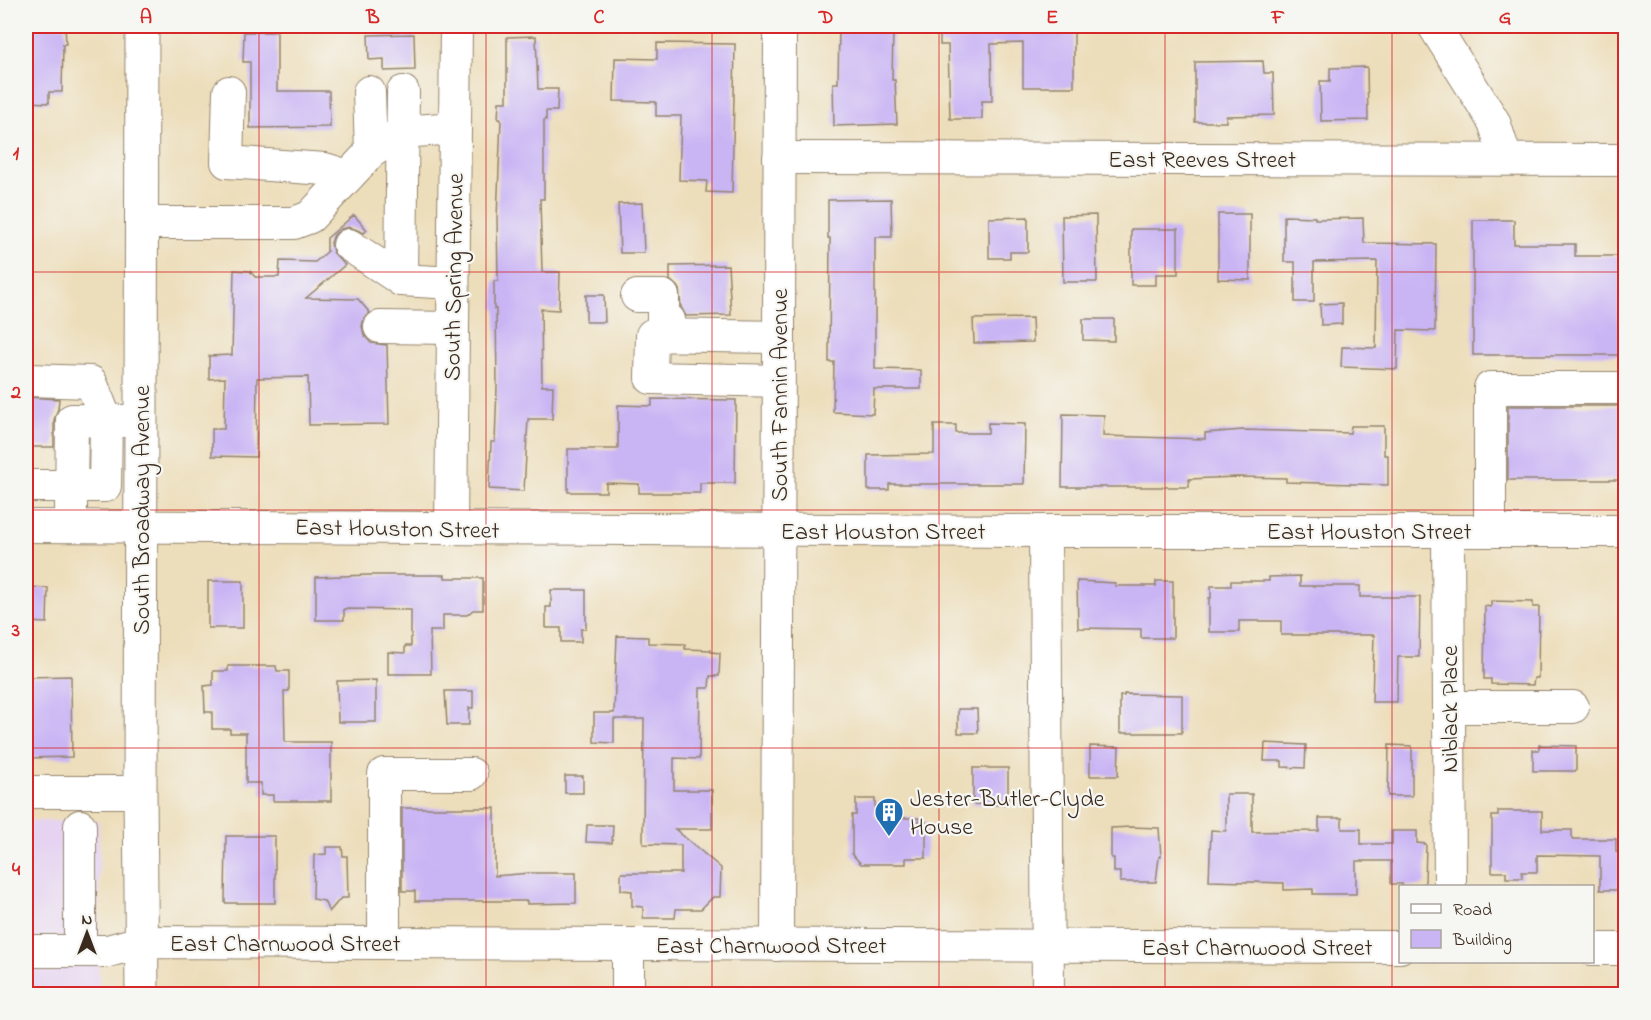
<svg xmlns="http://www.w3.org/2000/svg" width="1651" height="1020" viewBox="0 0 1651 1020" font-family="'Indie Flower',sans-serif">
<rect width="100%" height="100%" fill="#f6f6f2"/>
<filter id="ink" filterUnits="userSpaceOnUse"><feTurbulence type="fractalNoise" baseFrequency=".0167" numOctaves="2"/><feDisplacementMap in="SourceGraphic" scale="12" xChannelSelector="R" yChannelSelector="G"/><feConvolveMatrix kernelMatrix="1 2 1 2 8 2 1 2 1" color-interpolation-filters="sRGB"/></filter>
<filter id="wash" filterUnits="userSpaceOnUse"><feTurbulence type="fractalNoise" baseFrequency=".008" numOctaves="4" result="noise"/><feDisplacementMap in="SourceGraphic" scale="24" xChannelSelector="R" yChannelSelector="G"/><feGaussianBlur stdDeviation="1.35" result="paint"/><feColorMatrix in="noise" values="0 0 0 0 0 0 0 0 0 0 0 0 0 0 0 0 0 1.4 0 .05"/><feComposite in="paint" operator="in"/></filter>
<g filter="url(#wash)">
<rect width="100%" height="100%" fill="#eddebb"/>
<rect fill="#e5d3f1" x="26" y="821" width="73" height="173"/>
<g id="blocks">
<g fill="#c9b4f4">
<path d="M26,26H65L66,44H63L62,92H49V103L26,102Z"/>
<path d="M940,26H1074V87H1023V43L991,44L992,101H982V119H950L948,45H940Z"/>
<path d="M839,27L893,29L892,80H895L897,124L834,126L833,83H838Z"/>
<path d="M244,32H277V91H329L330,127L250,128V62H243Z"/>
<path d="M414,34L415,70L384,71V59L369,60L368,35Z"/>
<path d="M536,36L538,89H558L557,111H546V120H544V199H540L542,272H560L559,310L541,309L542,386H553L552,419H528L524,491L489,489L491,442H495L497,386L496,309H494V281H498L497,218L501,119H498L499,102H507V37Z"/>
<path d="M657,43L735,44L732,193L706,192L707,181L679,180L681,116H656V102L614,101L615,58L657,59Z"/>
<path d="M1263,61L1264,73H1273L1274,115L1226,116V122H1195V62Z"/>
<path d="M1367,67L1368,120L1321,121L1320,81H1330V68Z"/>
<path d="M891,199L892,237H875V369L921,370V389H874L873,414L833,412L834,362H829L830,238H828V200Z"/>
<path d="M642,203L644,253H620L618,204Z"/>
<path d="M1218,214H1250V280L1218,279Z"/>
<path d="M354,215L367,230L364,233L350,227L341,229L334,235L331,243L333,252L345,265L306,298L358,299L370,313L364,318L362,326L364,335L371,343L387,345L389,424L309,425L308,377L257,378L256,457L212,456V429H224L225,378L209,379V356L232,355L234,270L250,271L255,277H279L280,261L315,262L327,252V238Z"/>
<path d="M1096,215L1097,282H1063L1062,216Z"/>
<path d="M1284,216L1315,217V219L1363,218L1364,243L1436,244L1435,331L1398,330L1397,369L1341,367L1342,347L1376,348L1377,261L1314,262V302H1295V262H1284Z"/>
<path d="M1028,217V252H1010V258H989V218Z"/>
<path d="M1473,220H1514V244H1575V256H1626V355H1473Z"/>
<path d="M1131,229H1178V274H1156V285H1131Z"/>
<path d="M728,265L731,315L686,316L681,307L679,288L670,280V266Z"/>
<path d="M586,295H604L605,322H586Z"/>
<path d="M1342,303V324L1321,325L1320,304Z"/>
<path d="M1032,318L1033,342L974,343L973,319Z"/>
<path d="M1083,319H1114V341L1083,340Z"/>
<path d="M26,397L59,399L58,409L54,420V447H26Z"/>
<path d="M652,399L736,400L735,483H700V493H639V484L606,483V492H568V449H618V405L652,406Z"/>
<rect x="1508" y="406" width="118" height="74"/>
<path d="M1063,414L1104,415L1103,436L1205,439V433L1243,430L1350,433L1351,426H1384V455H1388V485L1286,482V478L1236,477L1189,479V487H1062Z"/>
<path d="M988,423L1025,424L1024,484H889V490H868V455L934,454V425H956V433H988Z"/>
<path d="M368,575H445V578H483V610H473L467,615H443V631H430L431,674H388V652L405,653V646H411V610L344,609V620H316V577Z"/>
<path d="M1300,576V586H1360V597H1420L1419,657H1398L1397,702H1372L1374,635H1281V621H1239V632H1209V598H1211V586H1231V581H1269V577Z"/>
<rect x="208" y="581" width="35" height="47"/>
<path d="M1077,581L1115,583V586H1156V581H1173V638H1141V629L1078,628Z"/>
<path d="M26,587L48,588L47,623L26,622Z"/>
<path d="M551,590H586V629H581V642H561V628H546V607H551Z"/>
<path d="M1491,601L1533,602V607H1539L1538,678H1534L1533,685L1491,684V679H1484L1485,606L1491,607Z"/>
<path d="M617,636L648,637V643L685,644V649L711,650V652L720,653L719,676H710L709,688H700L699,759L674,758V790H712V829H675L721,868L720,897H713L701,909H676L675,918H643V907L632,906V891L621,890V873H681V845L643,844L644,719H614V743L594,742V713H614Z"/>
<path d="M228,666H276L277,671H289V691H284L285,742H331V801H273V795H261V783H246V733H230V729H212V712H205L204,686L213,685V671H228Z"/>
<path d="M71,676L72,757L26,758V677Z"/>
<path d="M376,680V722H338L337,681Z"/>
<path d="M445,691H473V708H469V725H447Z"/>
<path d="M1124,694L1182,695V733H1120V696H1124Z"/>
<path d="M958,709H977L978,733H958Z"/>
<path d="M1265,743L1306,745L1305,768L1282,767V761H1264Z"/>
<path d="M1389,745L1412,746V796H1388Z"/>
<path d="M1539,745L1576,746V771H1533V750H1539Z"/>
<path d="M1090,746L1119,747L1118,776H1090Z"/>
<path d="M973,768H1008V805L973,804Z"/>
<rect x="565" y="776" width="18" height="17"/>
<path d="M1226,794H1252V832L1319,831V818H1342V829H1361V844H1392V831H1417V843L1426,844L1425,884H1423V886H1402V884H1391V861H1356V894H1313V889L1284,890V883L1209,881L1211,830L1226,831Z"/>
<path d="M856,799H875V818H919V822H926V858H906V864H861L852,854V815H856Z"/>
<path d="M402,808H495V876L530,873H576V903L527,904V901H415V891H402Z"/>
<path d="M1498,811H1542V830H1572V839H1616V852H1626V890H1600V856L1537,855V872H1522V878H1506V872H1492V816H1498Z"/>
<path d="M587,825H613L612,843L586,842Z"/>
<path d="M1131,827L1159,828L1161,857H1159L1156,882H1120V872H1114V858H1111V828Z"/>
<path d="M226,836H275V903H225Z"/>
<path d="M326,847H342L343,856H347L348,898H341L329,912L324,901L313,899L314,855L326,854Z"/>
</g>
</g>
</g>
<g filter="url(#ink)">
<use href="#blocks" fill-opacity="0" stroke="#94846c" stroke-width="1.5"/>
<g fill="none" stroke-linecap="round" stroke-linejoin="round">
<g stroke="#94846c" stroke-width="34">
<g id="minor">
<path d="M1434,26L1494,122L1506,159"/>
<path d="M229,92L227,162L325,169L348,176"/>
<path d="M369,92L371,152"/>
<path d="M779,158L1626,160"/>
<path d="M142,223H294L310,217L371,152L402,132L455,128"/>
<path d="M349,245L401,280L453,283"/>
<path d="M401,280L403,92"/>
<path d="M637,296H663V320H669L668,335"/>
<path d="M380,327L453,328"/>
<path d="M778,381L651,378L652,335L779,337"/>
<path d="M26,486H105L106,420L91,382L28,380"/>
<path d="M71,507L72,420L124,421"/>
<path d="M26,526L1045,531H1626"/>
<path d="M451,529L456,26"/>
<path d="M1045,531L1048,994"/>
<path d="M1448,531L1450,886"/>
<path d="M1490,531V388H1626"/>
<path d="M1449,707H1573"/>
<path d="M26,792H140"/>
<path d="M80,826V951"/>
<path d="M384,943V774H471"/>
<path d="M777,945L780,26"/>
<path d="M1592,949H1626"/>
<path d="M26,951H108L141,942L1400,947"/>
<path d="M628,994V945"/>
</g>
</g>
<g stroke="#94846c" stroke-width="35">
<path id="major" d="M142,994L140,792L142,26"/>
</g>
<use href="#minor" stroke="#fff" stroke-width="32"/>
<use href="#major" stroke="#fff" stroke-width="33"/>
</g>
</g>
<path fill="none" stroke="#d62828" stroke-width="1.5" stroke-opacity="0.55" d="M259,26V994M486,26V994M712,26V994M939,26V994M1165,26V994M1392,26V994M26,272H1626M26,510H1626M26,748H1626"/>
<defs>
<g id="building-pin" transform="scale(1.5)"><path d="M0 17L-7.5 6A9.5 9.5 0 1 1 7.5 6Z" fill="#1f6fb2" stroke="#f6f6f2"/><path d="M-4-6H4V6H1V3H-1V6H-4ZM-2.5-4.3h1.7v1.8h-1.7ZM.8-4.3h1.7v1.8H.8ZM-2.5-1h1.7V.8h-1.7ZM.8-1h1.7V.8H.8Z" fill="#fff"/></g>
</defs>
<g fill-rule="evenodd">
<use href="#building-pin" x="889" y="812"/>
</g>
<g text-anchor="middle" stroke-width="4.5" stroke-linejoin="round" paint-order="stroke">
<g font-size="24" fill="#3b2a1e" stroke="#f6f6f2">
<text x="1202" y="167">East Reeves Street</text>
<text transform="translate(453 277) rotate(-89)" y="8">South Spring Avenue</text>
<text transform="translate(779 395) rotate(-90)" y="8">South Fannin Avenue</text>
<text transform="translate(141 510) rotate(-90)" y="8">South Broadway Avenue</text>
<text transform="translate(397 528) rotate(1)" y="8">East Houston Street</text>
<text x="883" y="539">East Houston Street</text>
<text x="1369" y="539">East Houston Street</text>
<text transform="translate(1449 709) rotate(-90)" y="8">Niblack Place</text>
<text x="285" y="951">East Charnwood Street</text>
<text x="771" y="953">East Charnwood Street</text>
<text x="1257" y="955">East Charnwood Street</text>
</g>
<g font-size="24" fill="#3b2a1e" stroke="#f6f6f2" text-anchor="start">
<text x="910" y="806">Jester-Butler-Clyde<tspan x="910" dy="28">House</tspan></text>
</g>
</g>
<rect width="1651" height="1020" fill="none" stroke="#f6f6f2" stroke-width="66"/>
<rect x="1399" y="885" width="195" height="78" fill="#f6f6f2" stroke="#aba49d" stroke-width="1.5"/>
<rect x="1411" y="904" width="30" height="9" fill="#ffffff" stroke="#aba49d" stroke-width="1.5"/>
<text x="1453" y="915" font-size="18" fill="#3b2a1e">Road</text>
<rect x="1411" y="930" width="30" height="18" fill="#c9b4f4" stroke="#aba49d" stroke-width="1.5"/>
<text x="1453" y="945" font-size="18" fill="#3b2a1e">Building</text>
<g transform="translate(87 933)" stroke="#f6f6f2" stroke-width="4.5" paint-order="stroke">
<path d="M0-4.5L10 22L0 15L-10 22Z" fill="#3b2a1e"/>
<text y="-9" font-size="16" font-weight="bold" text-anchor="middle" fill="#3b2a1e">N</text>
</g>
<rect x="33" y="33" width="1585" height="954" fill="none" stroke="#d62828" stroke-width="2"/>
<g font-size="20" text-anchor="middle" font-weight="bold" fill="#d62828">
<text x="146" y="23">A</text>
<text x="373" y="23">B</text>
<text x="599" y="23">C</text>
<text x="826" y="23">D</text>
<text x="1052" y="23">E</text>
<text x="1278" y="23">F</text>
<text x="1505" y="23">G</text>
<text x="16" y="159">1</text>
<text x="16" y="398">2</text>
<text x="16" y="636">3</text>
<text x="16" y="875">4</text>
</g>
</svg>
